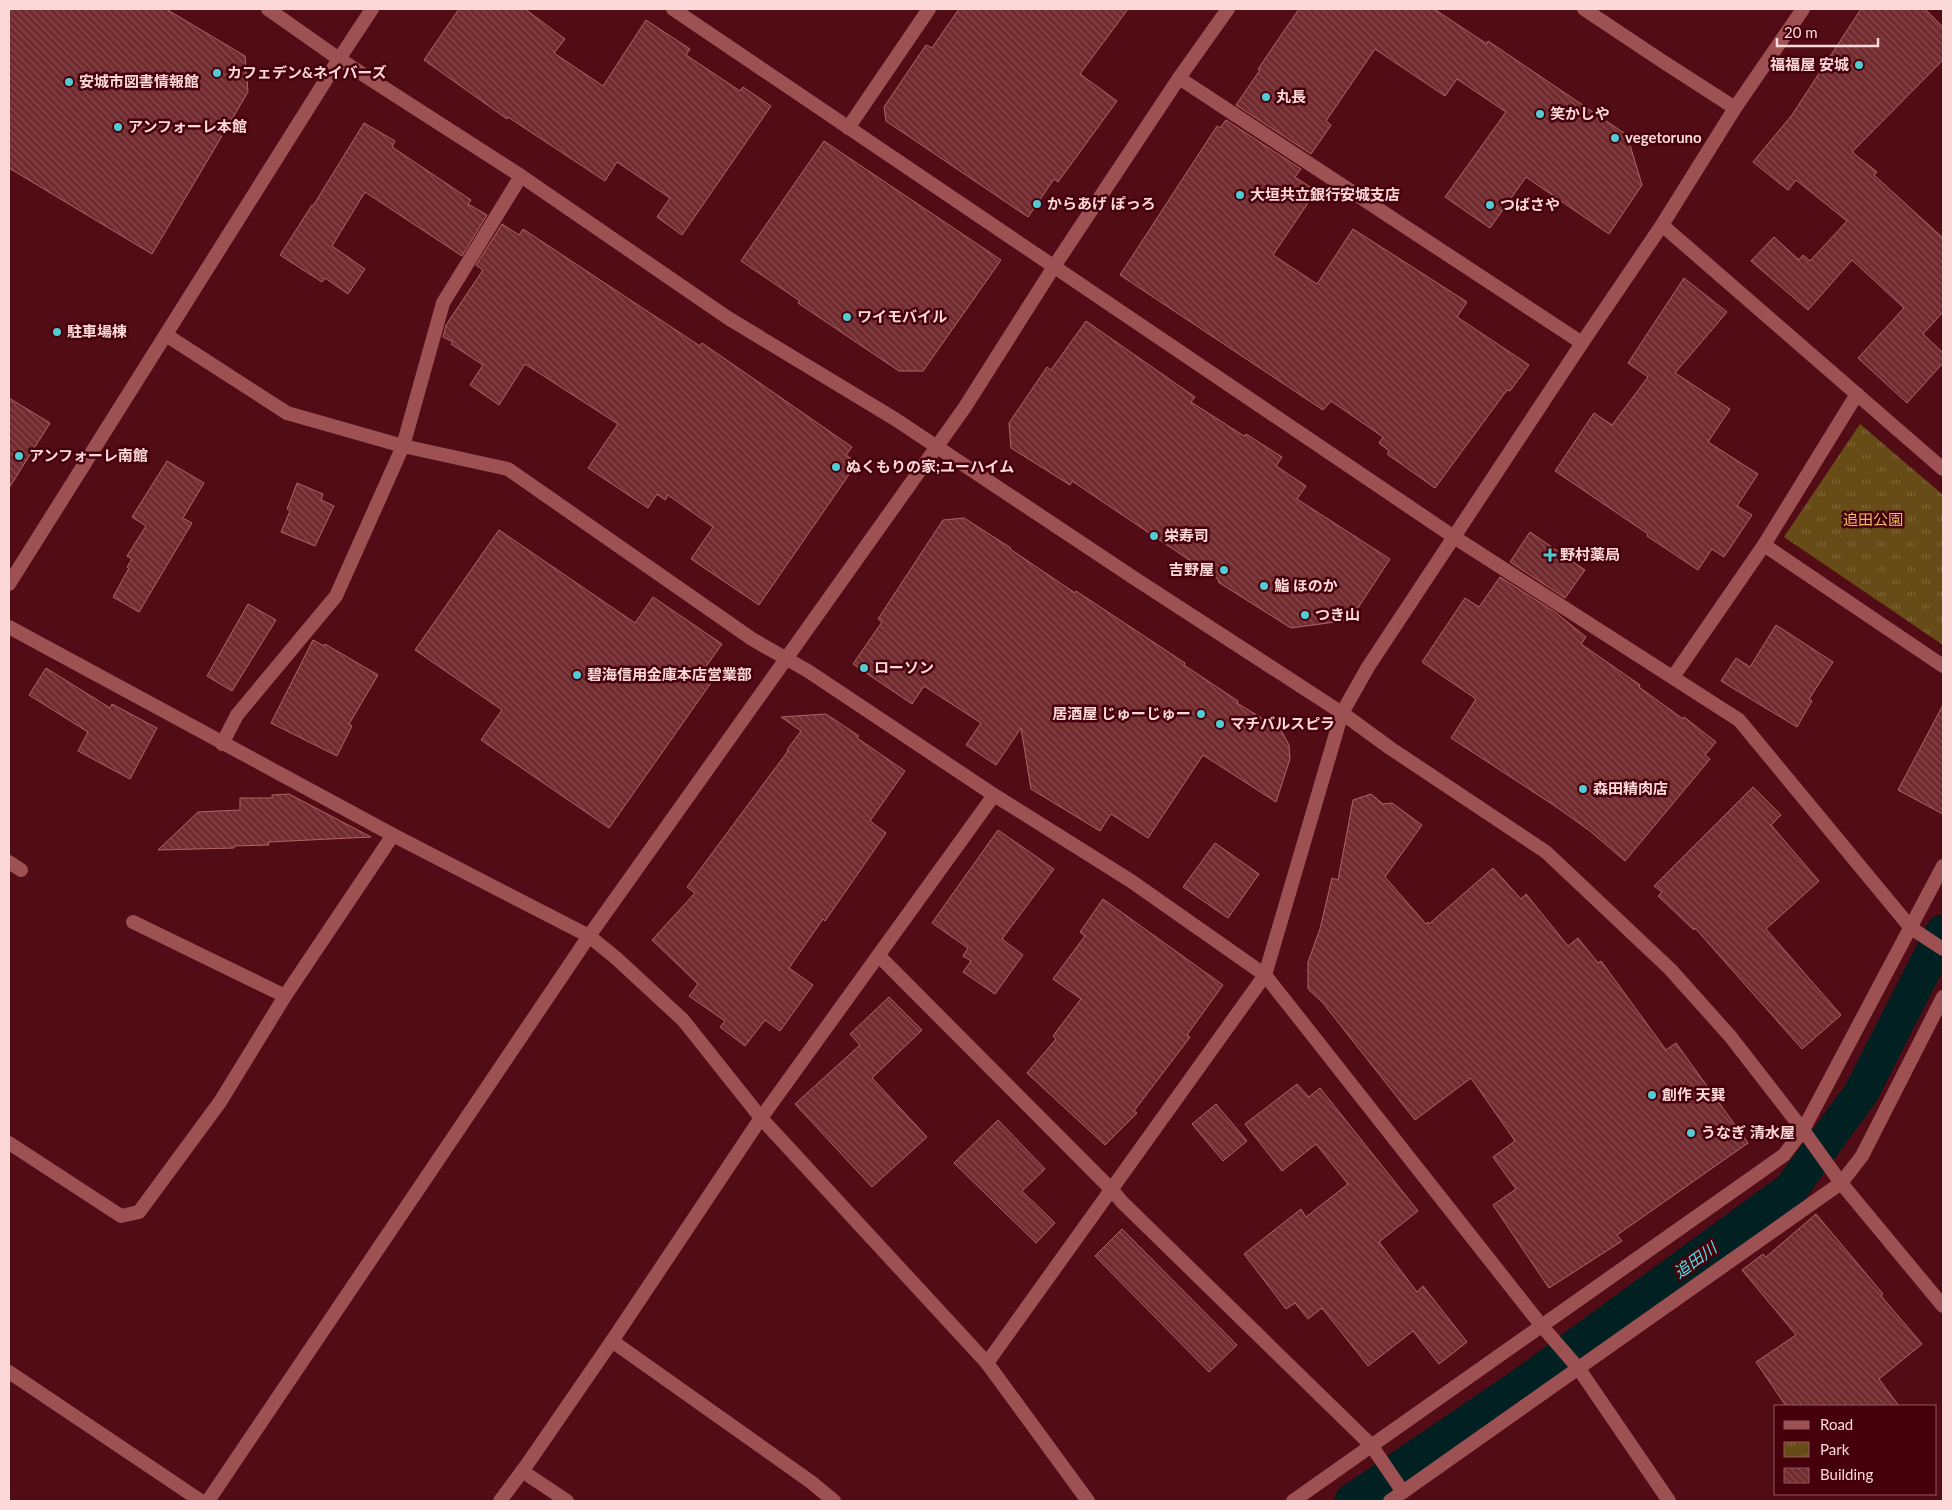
<svg xmlns="http://www.w3.org/2000/svg" width="1952" height="1510" viewBox="0 0 1952 1510" font-family="Lato,'Noto Sans JP',sans-serif">
<defs>
<pattern id="park-tufts" width="24" height="20" patternUnits="userSpaceOnUse" patternTransform="scale(1.25)"><rect width="24" height="20" fill="#684c18"/><path d="M3 7l-1-3M5 7V3M7 7l1-3M15 17l-1-3M17 17v-4M19 17l1-3" fill="none" stroke="#7e6539"/></pattern>
<pattern id="building-back-hatch" width="6" height="6" patternUnits="userSpaceOnUse" patternTransform="scale(1.25)"><rect width="6" height="6" fill="#712b2f"/><path d="M-1 5l2 2M0 0l6 6M5-1l2 2" fill="none" stroke="#86494d"/></pattern>
</defs>
<rect width="100%" height="100%" fill="#520c15"/>
<path fill="url(#park-tufts)" d="M1860,424L1943,495V645L1784,537Z"/>
<g fill="none" stroke-linecap="round" stroke-linejoin="round">
<path stroke="#012022" stroke-width="35" d="M1352,1501L1524,1384L1791,1189L1861,1093L1943,932"/>
</g>
<g fill="url(#building-back-hatch)" stroke="#b26465">
<path d="M9,9H166L245,56L248,92L152,254L9,168Z"/>
<path d="M459,9H525L565,39L554,53L603,86L646,20L690,49L686,55L740,91L743,87L771,106L682,235L657,217L670,198L617,162L605,181L508,117L507,119L424,60Z"/>
<path d="M959,9H1128L1080,74L1117,101L1058,182L1054,179L1028,217L886,121L884,107L926,45L932,48Z"/>
<path d="M1299,9H1434L1487,44L1488,41L1627,135L1642,185L1609,234L1526,177L1490,228L1445,197L1506,112L1457,79L1445,96L1375,49L1326,121L1331,125L1311,154L1236,105L1260,70L1258,69Z"/>
<path d="M1861,9H1925L1943,27V60L1852,152L1877,172L1874,175L1943,238V312L1923,334L1943,353V363L1907,403L1858,358L1904,308L1852,260L1808,310L1751,261L1774,237L1799,260L1803,255L1810,261L1847,221L1796,180L1788,190L1753,162L1792,115Z"/>
<path d="M1226,120L1301,169L1295,177L1316,191L1273,255L1317,284L1353,229L1467,302L1457,317L1529,365L1510,391L1507,390L1435,488L1387,454L1389,451L1379,443L1383,437L1331,401L1323,410L1120,275L1217,126L1220,128Z"/>
<path d="M364,123L395,141L392,147L471,200L468,204L487,215L462,256L365,192L332,246L365,269L348,294L325,278L322,282L280,255L312,205L313,206Z"/>
<path d="M824,141L1001,260L923,371H899L798,303L800,301L741,261Z"/>
<path d="M502,224L519,235L523,229L700,346L702,343L852,447L846,455L857,463L759,605L691,559L713,527L668,495L665,500L657,494L648,508L588,468L618,424L525,364L499,405L470,385L483,365L451,344L453,342L443,337L446,325L483,270L476,265Z"/>
<path d="M1684,278L1727,312L1675,373L1730,409L1708,442L1758,474L1737,506L1752,515L1724,557L1712,549L1698,570L1647,536L1648,534L1555,471L1594,413L1612,425L1648,377L1628,363Z"/>
<path d="M1086,321L1195,397L1191,402L1244,436L1246,434L1282,457L1276,466L1306,486L1297,499L1390,559L1350,620L1291,628L1218,582L1219,580L1072,481L1070,485L1011,448L1009,423L1047,367L1051,370Z"/>
<path d="M9,398L50,423L9,488Z"/>
<path d="M167,461L204,483L183,518L192,523L139,612L113,597L129,568L127,567L132,559L127,556L146,526L132,517Z"/>
<path d="M297,483L323,494L321,500L334,506L315,546L281,532L290,511L287,509Z"/>
<path d="M964,518L1011,548L1010,549L1075,593L1076,591L1185,663L1184,665L1238,701L1237,703L1281,730L1289,745L1290,759L1276,802L1203,755L1148,838L1111,814L1100,831L1031,789L1021,728L996,765L966,745L981,723L924,686L912,704L853,664L882,622L878,619L943,520Z"/>
<path d="M499,530L635,623L653,597L722,644L702,672L713,680L609,828L481,740L502,710L415,650Z"/>
<path d="M1530,532L1585,570L1565,598L1510,562Z"/>
<path d="M1500,577L1555,612L1586,637L1581,644L1640,685L1639,687L1683,719L1684,717L1716,742L1705,755L1710,759L1625,861L1590,831L1555,806L1451,738L1476,699L1422,662L1465,598L1479,607Z"/>
<path d="M248,604L276,620L232,691L207,676Z"/>
<path d="M1776,625L1833,662L1809,699L1812,701L1797,727L1721,681L1736,658L1750,667Z"/>
<path d="M313,640L324,646L325,644L378,675L349,724L352,726L337,756L271,723Z"/>
<path d="M46,668L110,708L112,704L157,728L130,779L78,751L88,732L29,695Z"/>
<path d="M1943,705V814L1898,790Z"/>
<path d="M826,714L859,736L857,738L905,771L870,821L886,833L825,921L823,919L789,968L813,985L780,1031L765,1020L745,1046L720,1027L725,1021L689,996L698,984L652,940L695,893L687,887L788,751L787,750L801,731L781,717Z"/>
<path d="M1753,787L1781,815L1771,825L1819,881L1766,929L1841,1015L1802,1049L1695,928L1694,930L1658,896L1662,892L1654,886Z"/>
<path d="M289,794L371,837L268,842L269,845L234,846V848L158,850L198,812L240,810V798H272V795Z"/>
<path d="M1371,794L1383,804L1392,803L1422,825L1385,877L1426,924L1428,922L1429,924L1493,868L1521,899L1526,894L1568,946L1578,938L1598,963L1601,961L1666,1050L1676,1043L1748,1143L1617,1235L1622,1241L1549,1288L1493,1205L1516,1189L1493,1157L1515,1141L1471,1078L1415,1120L1323,1003L1308,989V962L1320,929L1332,878L1338,880L1353,800Z"/>
<path d="M998,830L1054,869L1002,939L1023,955L995,994L963,972L971,961L963,956L968,948L932,923Z"/>
<path d="M1215,843L1259,874L1228,918L1183,887Z"/>
<path d="M1103,899L1223,985L1187,1035L1190,1037L1134,1111L1137,1113L1105,1145L1027,1073L1056,1039L1053,1036L1081,999L1053,979L1085,936L1080,932Z"/>
<path d="M889,997L922,1030L872,1078L927,1137L872,1187L795,1104L860,1045L850,1034Z"/>
<path d="M1297,1084L1309,1097L1320,1088L1418,1211L1379,1242L1417,1292L1423,1286L1467,1342L1439,1364L1413,1331L1368,1366L1322,1308L1308,1319L1295,1303L1286,1309L1244,1254L1301,1209L1306,1217L1348,1184L1316,1144L1282,1171L1245,1124Z"/>
<path d="M1216,1104L1247,1141L1223,1161L1192,1124Z"/>
<path d="M998,1120L1045,1169L1022,1191L1055,1223L1036,1243L954,1163Z"/>
<path d="M1816,1214L1883,1294L1881,1296L1922,1344L1879,1379L1899,1406H1786L1756,1362L1796,1335L1742,1270L1763,1254L1766,1257Z"/>
<path d="M1122,1229L1237,1345L1209,1372L1095,1256Z"/>
</g>
<g fill="none" stroke-linecap="round" stroke-linejoin="round">
<g stroke="#9d5153" stroke-width="14">
<path d="M673,9L1454,537L1739,720L1911,928L1943,949"/>
<path d="M1179,78L1582,343"/>
<path d="M848,128L929,9"/>
<path d="M1662,225L1943,469"/>
<path d="M1055,265L1179,78L1228,9"/>
<path d="M166,335L287,413L403,446L508,469L752,639L808,671L994,795L1131,881L1265,975L1541,1325L1579,1369L1669,1501"/>
<path d="M1764,545L1943,666"/>
<path d="M9,627L393,835L589,936L616,958L683,1020L761,1118L987,1363L1088,1501"/>
<path d="M1673,677L1764,545L1857,394"/>
<path d="M222,744L237,715L336,596L403,446L443,303L521,176"/>
<path d="M9,862L21,870"/>
<path d="M133,922L285,996"/>
<path d="M879,956L1112,1190L1122,1202L1371,1445L1403,1492"/>
<path d="M9,1143L121,1216L139,1212L220,1102L285,996L393,835"/>
<path d="M987,1363L1265,975L1342,713"/>
<path d="M9,1372L201,1501"/>
<path d="M522,1471L567,1501"/>
<path d="M500,1501L526,1466L612,1341"/>
<path d="M834,1501L811,1482L612,1341L761,1118L994,795"/>
<path d="M1293,1501L1784,1155L1803,1130L1943,866"/>
<path d="M1390,1501L1841,1183L1862,1156L1943,997"/>
</g>
<g stroke="#9d5153" stroke-width="14">
<path d="M268,9L339,59L521,176L728,318L895,419L1134,578L1342,713L1390,748L1546,852L1670,969L1730,1036L1803,1130L1841,1183L1943,1306"/>
<path d="M1584,9L1662,61L1735,108"/>
<path d="M9,584L339,59L372,9"/>
<path d="M1342,713L1368,667L1582,343L1662,225L1735,108L1803,9"/>
<path d="M208,1501L589,936L965,407L1055,265"/>
</g>
</g>
<g fill="#51ccd2" stroke="#46000c" stroke-width="2">
<circle cx="1859" cy="65" r="5"/>
<circle cx="217" cy="73" r="5"/>
<circle cx="69" cy="82" r="5"/>
<circle cx="1266" cy="97" r="5"/>
<circle cx="1540" cy="114" r="5"/>
<circle cx="118" cy="127" r="5"/>
<circle cx="1615" cy="138" r="5"/>
<circle cx="1240" cy="195" r="5"/>
<circle cx="1037" cy="204" r="5"/>
<circle cx="1490" cy="205" r="5"/>
<circle cx="847" cy="317" r="5"/>
<circle cx="57" cy="332" r="5"/>
<circle cx="19" cy="456" r="5"/>
<circle cx="836" cy="467" r="5"/>
<circle cx="1154" cy="536" r="5"/>
<path d="M1547.5 547.5h5v5h5v5h-5v5h-5v-5h-5v-5h5z"/>
<circle cx="1224" cy="570" r="5"/>
<circle cx="1264" cy="586" r="5"/>
<circle cx="1305" cy="615" r="5"/>
<circle cx="864" cy="668" r="5"/>
<circle cx="577" cy="675" r="5"/>
<circle cx="1201" cy="714" r="5"/>
<circle cx="1220" cy="724" r="5"/>
<circle cx="1583" cy="789" r="5"/>
<circle cx="1652" cy="1095" r="5"/>
<circle cx="1691" cy="1133" r="5"/>
</g>
<g text-anchor="middle" stroke-width="5" stroke-linejoin="round" paint-order="stroke">
<g font-size="15" font-weight="bold" fill="#fdd9d9" stroke="#46000c" text-anchor="start">
<text x="1849" y="70" text-anchor="end">福福屋 安城</text>
<text x="227" y="78">カフェデン&amp;ネイバーズ</text>
<text x="79" y="87">安城市図書情報館</text>
<text x="1276" y="102">丸長</text>
<text x="1550" y="119">笑かしや</text>
<text x="128" y="132">アンフォーレ本館</text>
<text x="1625" y="143">vegetoruno</text>
<text x="1250" y="200">大垣共立銀行安城支店</text>
<text x="1047" y="209">からあげ ぽっろ</text>
<text x="1500" y="210">つばさや</text>
<text x="857" y="322">ワイモバイル</text>
<text x="67" y="337">駐車場棟</text>
<text x="29" y="461">アンフォーレ南館</text>
<text x="846" y="472">ぬくもりの家;ユーハイム</text>
<text x="1164" y="541">栄寿司</text>
<text x="1560" y="560">野村薬局</text>
<text x="1214" y="575" text-anchor="end">吉野屋</text>
<text x="1274" y="591">鮨 ほのか</text>
<text x="1315" y="620">つき山</text>
<text x="874" y="673">ローソン</text>
<text x="587" y="680">碧海信用金庫本店営業部</text>
<text x="1191" y="719" text-anchor="end">居酒屋 じゅーじゅー</text>
<text x="1230" y="729">マチバルスピラ</text>
<text x="1593" y="794">森田精肉店</text>
<text x="1662" y="1100">創作 天巽</text>
<text x="1701" y="1138">うなぎ 清水屋</text>
</g>
<g font-size="15" fill="#f0bc63" stroke="#46000c">
<text x="1873" y="525">追田公園</text>
</g>
<g font-size="16" font-style="italic" fill="#4ee1e7" stroke="#46000c">
<text transform="translate(1695 1260) rotate(-36)" y="6">追田川</text>
</g>
</g>
<rect width="1952" height="1510" fill="none" stroke="#fdd9d9" stroke-width="20"/>
<rect x="1774" y="1405" width="162" height="90" fill="#46000c" stroke="#8f575e"/>
<rect x="1784" y="1421" width="25" height="8" fill="#9d5153" stroke="#8f575e"/>
<text x="1820" y="1430" font-size="15" fill="#fdd9d9">Road</text>
<rect x="1784" y="1442" width="25" height="15" fill="url(#park-tufts)" stroke="#8f575e"/>
<text x="1820" y="1455" font-size="15" fill="#fdd9d9">Park</text>
<rect x="1784" y="1468" width="25" height="15" fill="url(#building-back-hatch)" stroke="#8f575e"/>
<text x="1820" y="1480" font-size="15" fill="#fdd9d9">Building</text>
<path d="M1777 38v8h101v-8" fill="none" stroke="#fdd9d9" stroke-width="2.5"/>
<text x="1784" y="38" font-size="15" fill="#fdd9d9" stroke="#46000c" stroke-width="4" paint-order="stroke">20 m</text>
</svg>
